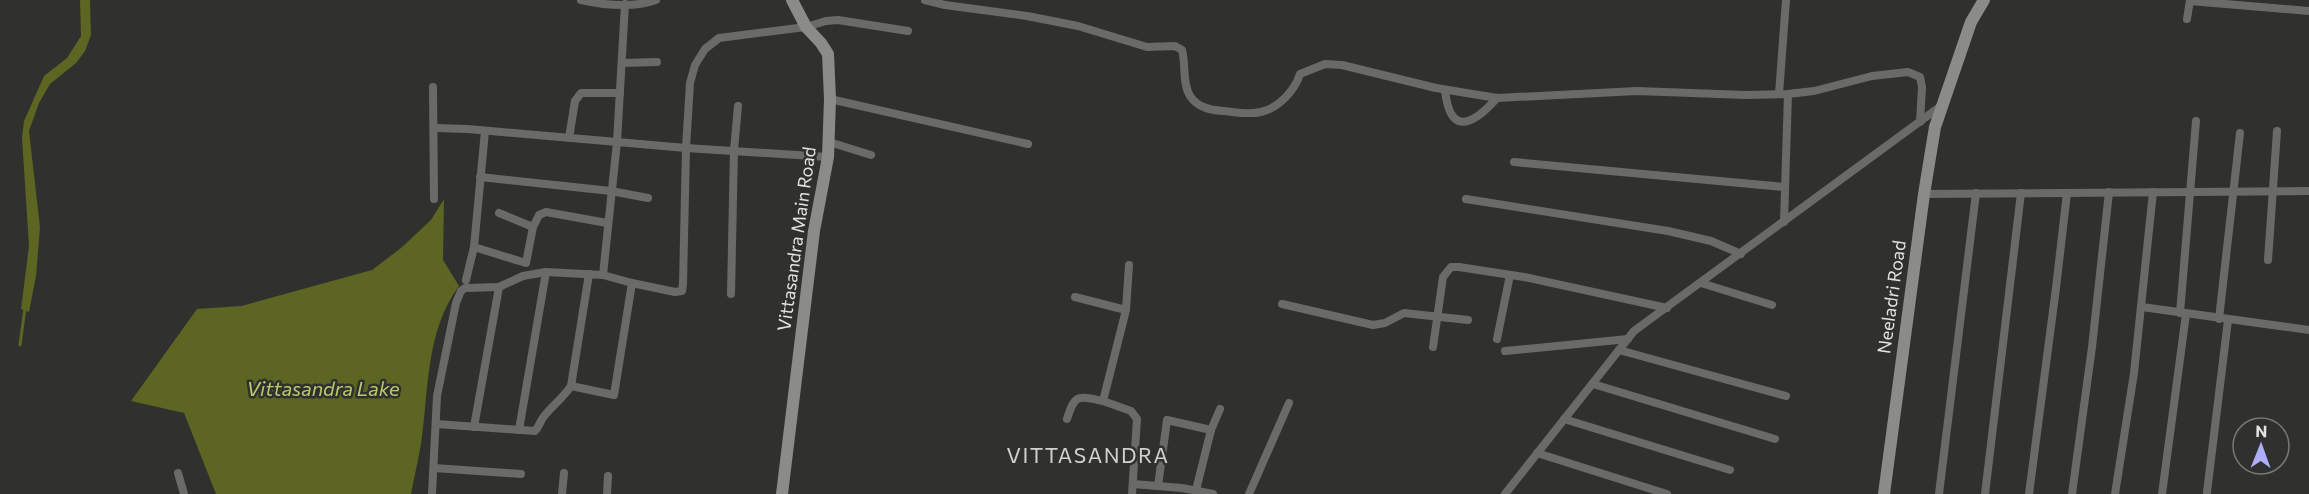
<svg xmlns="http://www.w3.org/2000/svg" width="2309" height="494" viewBox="0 0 2309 494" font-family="Commissioner,sans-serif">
<rect width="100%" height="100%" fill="#30312e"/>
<g fill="#5c6521">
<path d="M80,0H90L91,35L85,51L76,63L50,84L39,103L29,131L40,227L36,276L29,312L21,309L29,246L22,138L24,121L44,76L67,58L81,36Z"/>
<path d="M444,199L443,260L459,286C425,332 429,391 421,444C418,461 414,478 411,494H216L184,413L131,401L197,309L241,306L372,270L401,248L431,220Z"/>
</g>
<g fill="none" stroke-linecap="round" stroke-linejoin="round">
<path stroke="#5c6521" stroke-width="3" d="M20,345L25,308"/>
<g stroke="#6a6b69" stroke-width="8">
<path d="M581,0C604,5 634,8 656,0"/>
<path d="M925,0L945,5L1027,16L1078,26L1147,47L1175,46L1182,50C1186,64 1182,83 1190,96C1198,108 1211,110 1223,111C1235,112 1249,115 1261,112C1279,108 1295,90 1300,74L1325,64L1342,65L1436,88L1497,98L1637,91L1746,95L1788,94L1814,91L1872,76L1908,72L1920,77L1922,87L1920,122"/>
<path d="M2190,1L2309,11"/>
<path d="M2187,19L2190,0"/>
<path d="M622,63L657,62"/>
<path d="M433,87L434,199"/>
<path d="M1445,90C1450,137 1473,125 1497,98"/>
<path d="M1779,94L1786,0"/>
<path d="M830,99L1028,144"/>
<path d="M434,128L468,129L686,148L828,157"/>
<path d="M569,138L575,101L581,93H620"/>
<path d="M829,142L871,155"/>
<path d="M1514,162L1784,187"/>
<path d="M480,177L611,191L648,198"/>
<path d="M1924,194L2309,191"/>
<path d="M1466,199L1668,231L1711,241L1741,254"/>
<path d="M499,213L533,227"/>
<path d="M1784,222L1788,94"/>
<path d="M474,247L526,263L533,227L539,215L546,212L607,223"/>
<path d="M2268,260L2277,131"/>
<path d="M1129,265L1126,310L1103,401L1131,411L1137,419L1132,494"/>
<path d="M603,275L617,142L625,4"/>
<path d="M466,280L474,247L485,131"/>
<path d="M1701,283L1772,305"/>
<path d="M731,294L734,150L738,106"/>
<path d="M1075,297L1126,310"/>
<path d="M1282,304L1373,325L1385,323L1404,313L1468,320"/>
<path d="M2142,307L2309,330"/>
<path d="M2180,313L2196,121"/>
<path d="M2219,319L2240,133"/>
<path d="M1497,339L1510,275"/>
<path d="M1433,347L1443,277L1451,267H1459L1524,277L1667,308"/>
<path d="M1619,350L1786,396"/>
<path d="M1505,351L1628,339"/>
<path d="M1593,384L1775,439"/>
<path d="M571,386L614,395L632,283"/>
<path d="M1067,419C1075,393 1078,396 1103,401"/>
<path d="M1564,419L1730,470"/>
<path d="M436,424L535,431C540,426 540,420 545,415C554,404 563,398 571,386L589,274"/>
<path d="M474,427L499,287"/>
<path d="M519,430L546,272"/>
<path d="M1537,453L1667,494"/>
<path d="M434,468L521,474"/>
<path d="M178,473L184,494"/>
<path d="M1133,484L1182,488L1213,494"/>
<path d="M1158,486L1167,420L1211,430"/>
<path d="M1196,490L1211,430L1220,409"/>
<path d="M2207,492L2228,320"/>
<path d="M432,494L437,396L456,303L461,291L465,288L499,287L523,276L546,272L603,275L632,283L675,292L682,291L683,284L686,148L690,83L695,65L705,49L719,38L806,27L826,21L838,20L908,31"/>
<path d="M562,494L564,473"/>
<path d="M607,494L608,476"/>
<path d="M1249,494L1289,403"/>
<path d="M1505,494L1634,331L1941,106"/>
<path d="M1939,494L1976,193"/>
<path d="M1985,494L2021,193"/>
<path d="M2029,494L2056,288L2067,193"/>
<path d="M2072,494L2092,347L2109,192"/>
<path d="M2115,494L2134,373L2153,192"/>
<path d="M2162,494L2186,314"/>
</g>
<g stroke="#8b8b89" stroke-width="12">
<path d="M782,494L814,231L828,157L830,99L828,54L821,43L806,27L792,0"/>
<path d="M1884,494L1924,194L1935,127L1971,22L1984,0"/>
</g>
</g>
<g text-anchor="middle" stroke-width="5" stroke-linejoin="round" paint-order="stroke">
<g font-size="18" fill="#e2e2e0" stroke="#30312e">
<text transform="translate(797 239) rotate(-82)" y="6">Vittasandra Main Road</text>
<text transform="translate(1892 297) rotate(-82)" y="6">Neeladri Road</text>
</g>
<g font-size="20" font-style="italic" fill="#bbc96a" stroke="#30312e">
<text x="323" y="396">Vittasandra Lake</text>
</g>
<g font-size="21" letter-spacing="1.5" fill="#d0d1cd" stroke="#30312e">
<text x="1088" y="463">VITTASANDRA</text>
</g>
</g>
<g transform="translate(2261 446) rotate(1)"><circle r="28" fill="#30312e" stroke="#777875" stroke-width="1.5"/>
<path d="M0-4.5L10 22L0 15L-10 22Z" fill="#aeaefa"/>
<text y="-9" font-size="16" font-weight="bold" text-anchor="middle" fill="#e2e2e0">N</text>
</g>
</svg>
